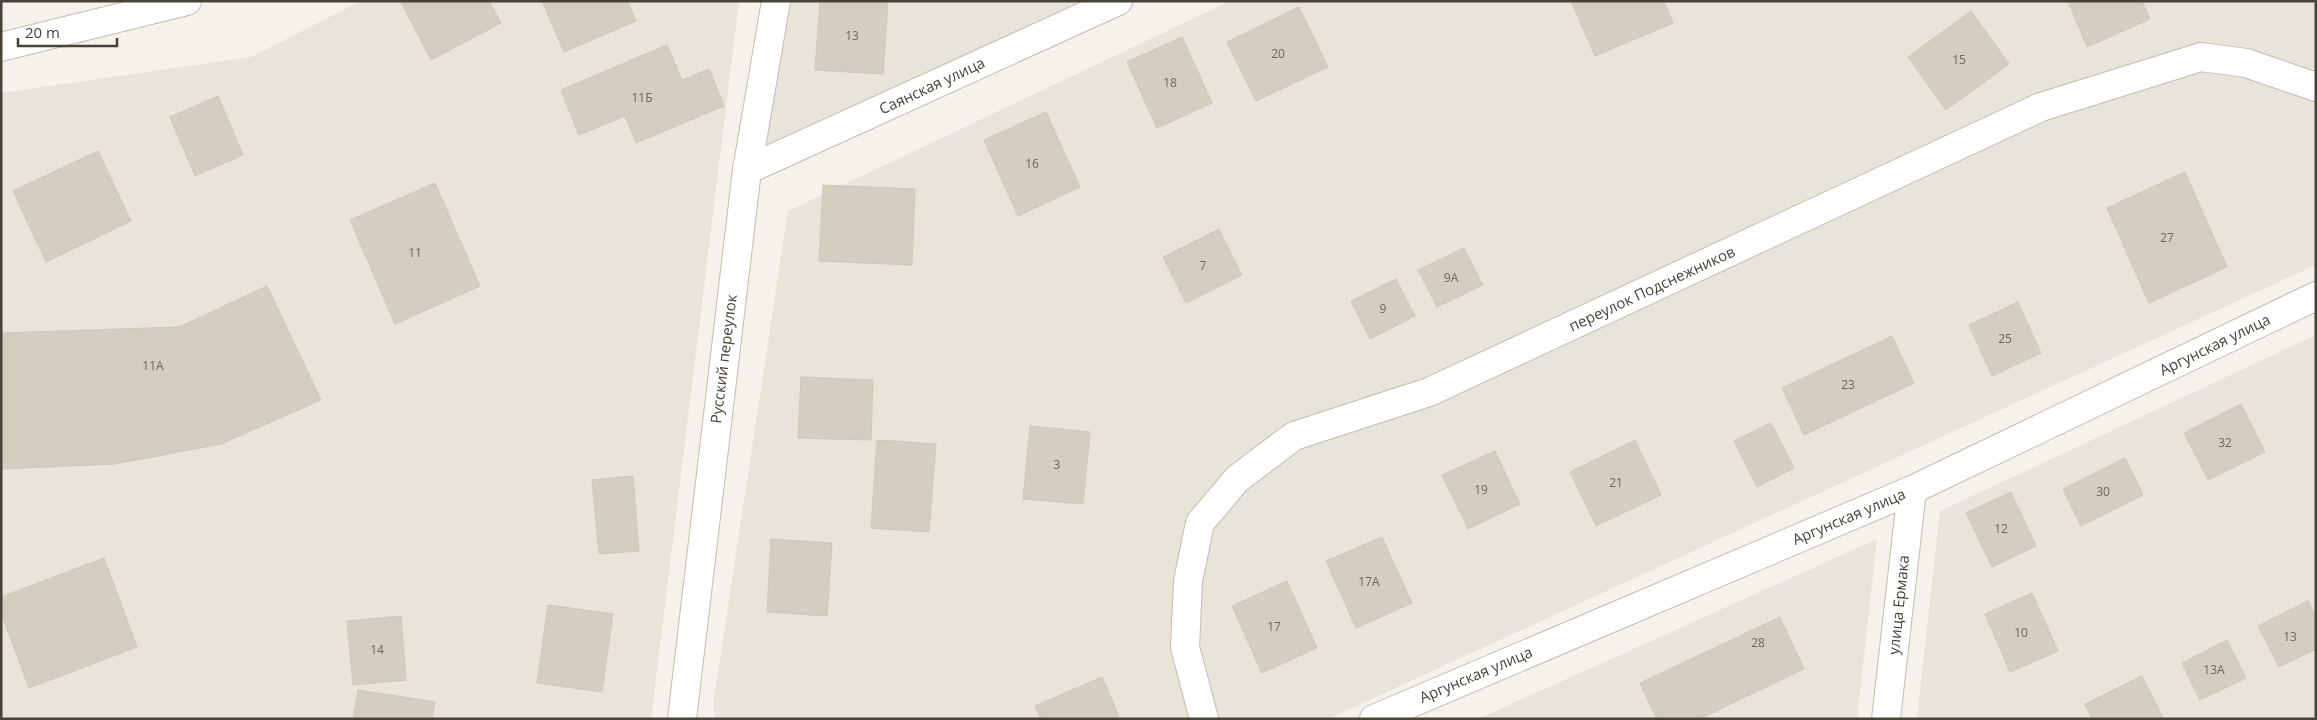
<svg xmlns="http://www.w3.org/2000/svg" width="2317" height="720" viewBox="0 0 2317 720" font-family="'Open Sans',sans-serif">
<rect width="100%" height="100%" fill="#f4f2ea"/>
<g fill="#e8e4d9">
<path d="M361,1H739L651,719H1V93L251,57Z"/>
<path d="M762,1H1081L748,160Z"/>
<path d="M1230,1H2316V265L1328,719H716L713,705L788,211Z"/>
<path d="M2316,335V719H1917L1940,511Z"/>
<path d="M1877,539L1857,719H1478Z"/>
</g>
<g fill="#d5cec0" stroke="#d0c6b4">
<path d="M403,1H489L501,23L431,60L401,2Z"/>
<path d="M542,1H627L636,21L564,52Z"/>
<path d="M820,1H888L883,74L815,70Z"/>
<path d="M1571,1H1664L1673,23L1595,56Z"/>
<path d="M2068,1H2142L2150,19L2087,47Z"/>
<path d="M1299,7L1328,67L1256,101L1227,42Z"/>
<path d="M1971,11L2009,64L1946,110L1908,57Z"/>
<path d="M1182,37L1212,103L1157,128L1127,62Z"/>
<path d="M667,45L682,80L709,69L724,106L636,143L625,116L579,135L561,90Z"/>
<path d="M218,96L243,155L195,176L170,117Z"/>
<path d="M1046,112L1080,187L1018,216L984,140Z"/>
<path d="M98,151L131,221L46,262L13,191Z"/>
<path d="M2185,172L2227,267L2149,303L2107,208Z"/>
<path d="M435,183L480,286L395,324L350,220Z"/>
<path d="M823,185L915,189L912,265L819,261Z"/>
<path d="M1219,229L1242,275L1186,303L1163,257Z"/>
<path d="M1464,248L1483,285L1437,307L1418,270Z"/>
<path d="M1396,279L1415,316L1370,339L1351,301Z"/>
<path d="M267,286L321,400L221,444L115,464L1,469V333L179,327Z"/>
<path d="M2018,302L2041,353L1992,376L1969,325Z"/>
<path d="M1892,336L1914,383L1804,435L1782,388Z"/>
<path d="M801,377L873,380L871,440L798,438Z"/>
<path d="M2241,404L2265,452L2208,480L2184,433Z"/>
<path d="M1771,423L1794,468L1757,487L1734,441Z"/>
<path d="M1030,426L1090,432L1083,504L1023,499Z"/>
<path d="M877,440L936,444L929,532L871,528Z"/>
<path d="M1635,440L1661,495L1596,526L1570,472Z"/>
<path d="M1495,451L1520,504L1468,529L1442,475Z"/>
<path d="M2125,458L2143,495L2081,526L2063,489Z"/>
<path d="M633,476L639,551L599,554L592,480Z"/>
<path d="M2011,492L2036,546L1992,567L1966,513Z"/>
<path d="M1382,537L1412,603L1356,628L1326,561Z"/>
<path d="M771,539L832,543L827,616L767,612Z"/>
<path d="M104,558L137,647L29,688L1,613V597Z"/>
<path d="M1287,581L1317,648L1262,673L1232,606Z"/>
<path d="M2032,593L2058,651L2010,672L1985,614Z"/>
<path d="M2308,601L2316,617V649L2279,667L2258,626Z"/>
<path d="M548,605L613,614L602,692L537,683Z"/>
<path d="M401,616L406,680L353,685L347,621Z"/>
<path d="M1780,617L1804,669L1699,719H1657L1640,683Z"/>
<path d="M2227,640L2246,678L2200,700L2182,663Z"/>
<path d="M2142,676L2164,719H2092L2085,704Z"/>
<path d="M1102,677L1120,719H1041L1035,706Z"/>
<path d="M358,690L435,702L432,719H353Z"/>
</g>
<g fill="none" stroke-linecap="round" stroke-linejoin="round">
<g stroke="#c2bdb0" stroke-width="30">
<g id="street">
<path d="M1,47L187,1"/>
<path d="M747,170L1118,1"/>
<path d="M682,719L747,170L776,1"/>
<path d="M1204,719L1185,647L1188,581L1200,523L1237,479L1294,436L1429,392L2041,107L2201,57L2246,63L2316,87"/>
<path d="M1374,719L1912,490L2316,296"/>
<path d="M1886,719L1912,490"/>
</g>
</g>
<use href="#street" stroke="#fff" stroke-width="28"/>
</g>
<g text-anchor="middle" stroke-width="4" stroke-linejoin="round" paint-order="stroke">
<g font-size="12" fill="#6b665b">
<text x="852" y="40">13</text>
<text x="1278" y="58">20</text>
<text x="1959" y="64">15</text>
<text x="1170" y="87">18</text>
<text x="642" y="102">11Б</text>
<text x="1032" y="168">16</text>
<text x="2167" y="242">27</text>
<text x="415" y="257">11</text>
<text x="1203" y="270">7</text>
<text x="1451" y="282">9А</text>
<text x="1383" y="313">9</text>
<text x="2005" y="343">25</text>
<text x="153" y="370">11А</text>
<text x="1848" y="389">23</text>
<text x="2225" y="447">32</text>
<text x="1057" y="469">3</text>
<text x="1616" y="487">21</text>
<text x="1481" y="494">19</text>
<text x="2103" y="496">30</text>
<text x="2001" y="533">12</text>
<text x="1369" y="586">17А</text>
<text x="1274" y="631">17</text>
<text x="2021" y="637">10</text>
<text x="2290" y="641">13</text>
<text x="1758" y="647">28</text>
<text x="377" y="654">14</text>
<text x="2214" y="674">13А</text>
</g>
<g font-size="15" fill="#484339" stroke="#fff">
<text transform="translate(932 86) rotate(-25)" y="5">Саянская улица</text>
<text transform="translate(1652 289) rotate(-25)" y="5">переулок Подснежников</text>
<text transform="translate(2215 345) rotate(-26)" y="5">Аргунская улица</text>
<text transform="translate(724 359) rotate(-83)" y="5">Русский переулок</text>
<text transform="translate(1849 517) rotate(-23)" y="5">Аргунская улица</text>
<text transform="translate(1899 605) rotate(-84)" y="5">улица Ермака</text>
<text transform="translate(1476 675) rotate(-23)" y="5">Аргунская улица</text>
</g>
</g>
<rect width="2317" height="720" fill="none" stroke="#484339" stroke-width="5"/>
<path d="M18 38v8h99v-8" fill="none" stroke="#484339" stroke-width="2.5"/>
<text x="25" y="38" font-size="15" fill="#484339" stroke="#ffffff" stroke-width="4" paint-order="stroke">20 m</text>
</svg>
